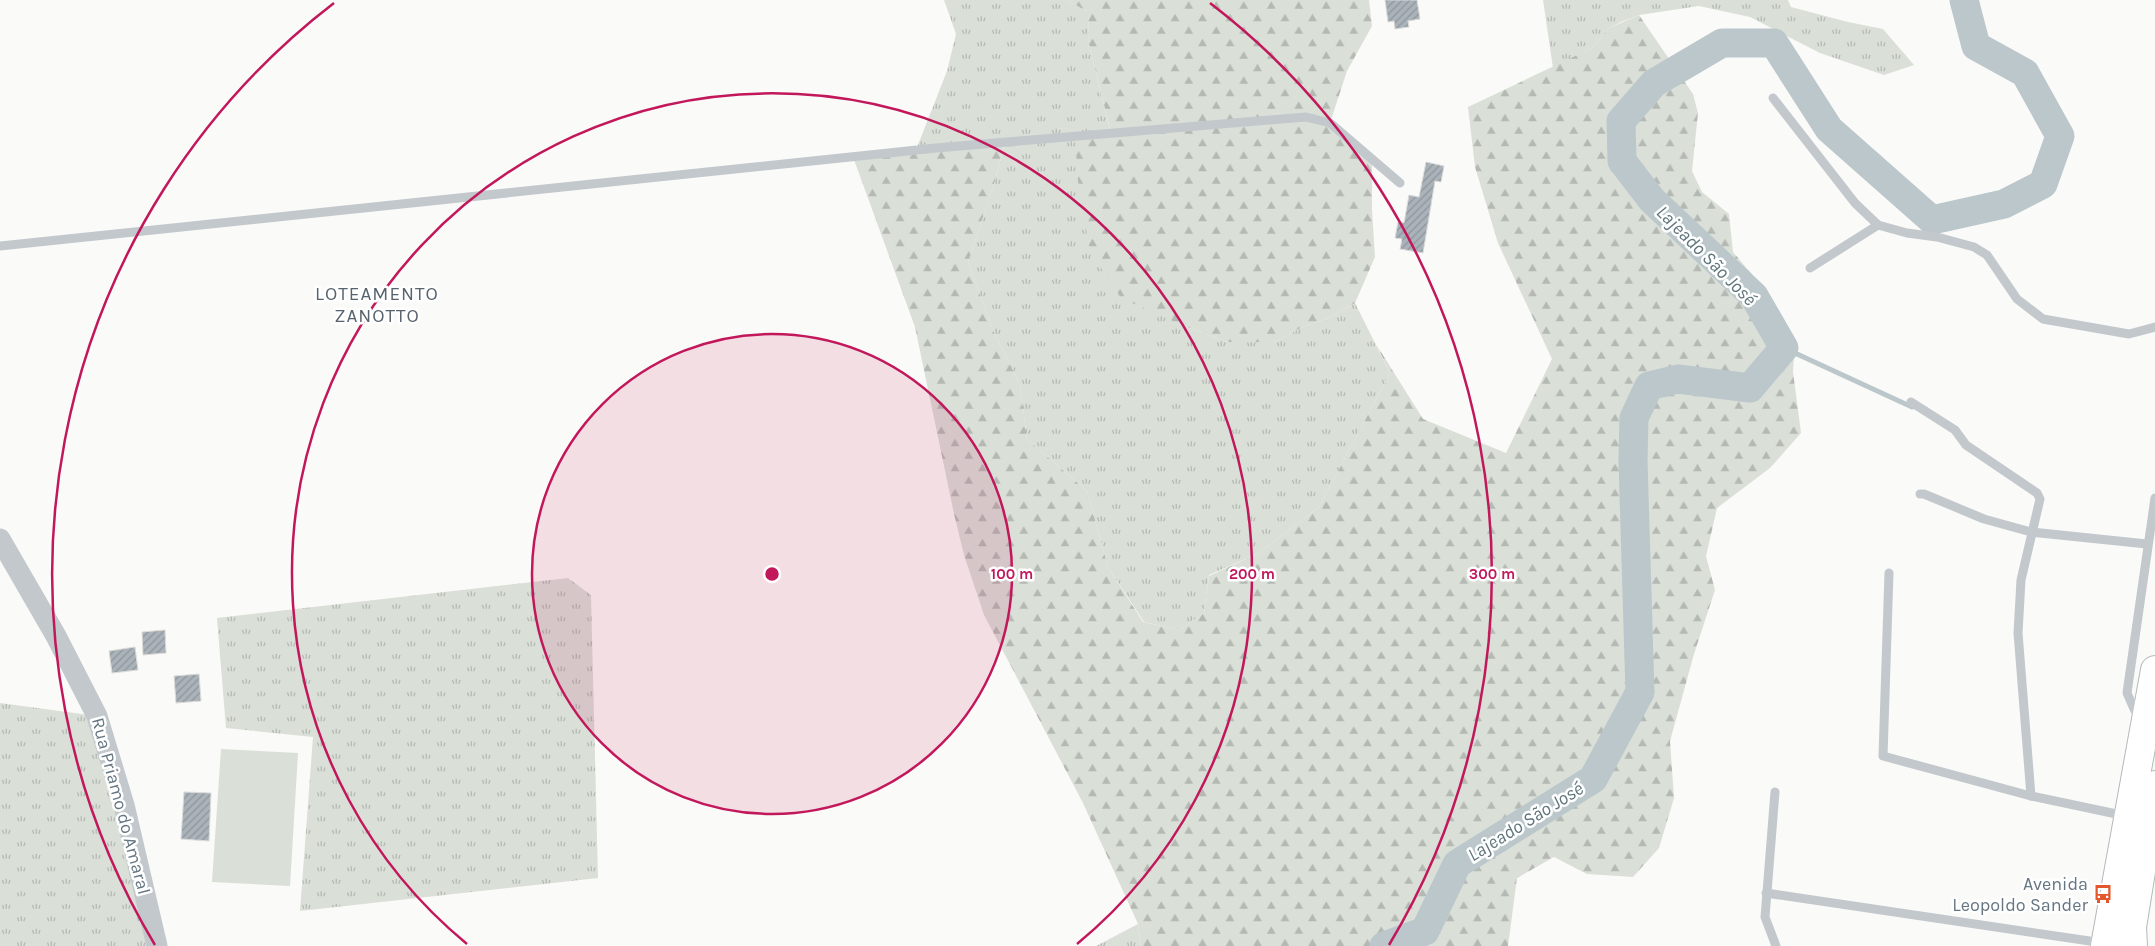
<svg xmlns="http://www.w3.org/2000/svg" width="2155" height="946" viewBox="0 0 2155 946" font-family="Karla,sans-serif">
<defs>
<pattern id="grass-tufts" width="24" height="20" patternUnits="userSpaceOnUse" patternTransform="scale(1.25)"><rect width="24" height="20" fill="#dadfd7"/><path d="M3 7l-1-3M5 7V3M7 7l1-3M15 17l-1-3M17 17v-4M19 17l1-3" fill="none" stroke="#b4b9b4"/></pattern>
<pattern id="forest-firs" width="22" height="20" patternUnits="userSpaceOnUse" patternTransform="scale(1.25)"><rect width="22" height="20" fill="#dadfd7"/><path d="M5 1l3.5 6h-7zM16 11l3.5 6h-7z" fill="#b4b9b4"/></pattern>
<pattern id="building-hatch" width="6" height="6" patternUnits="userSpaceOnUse" patternTransform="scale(1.25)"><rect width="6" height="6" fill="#aab3b9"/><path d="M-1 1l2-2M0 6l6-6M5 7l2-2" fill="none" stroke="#8e969c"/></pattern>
</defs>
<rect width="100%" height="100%" fill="#fafaf8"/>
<g fill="url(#grass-tufts)">
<path d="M944,0H1067L1088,12L1089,44L1111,134L1184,326L1227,342H1274L1307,325L1329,318L1355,303L1390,373L1319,507L1259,553L1209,575L1204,613L1179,630L1144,622L1108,567L1087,491L1027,439L1020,384L995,335L968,262L994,184L1005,143L916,150L947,71L956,34Z"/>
<path d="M1543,0H1788L1791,7L1848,22L1883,29L1914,65L1884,75L1820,53L1750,17L1699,6L1639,15L1621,22L1609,28L1592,48L1553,68Z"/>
<path d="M568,578L591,595L598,878L300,911L313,737L226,728L217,618Z"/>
<path d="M0,703L97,716L157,946H0Z"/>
<path d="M1138,924L1141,946H1096Z"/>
</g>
<g fill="url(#forest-firs)">
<path d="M1067,0H1369L1372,26L1347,71L1330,123L1372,160V210L1375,257L1355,303L1329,318L1307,325L1274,342H1227L1184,326L1121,298L1090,252L1078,181L1075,137L1111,133L1089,44L1088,12Z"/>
<path d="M1639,15L1693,94L1698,113L1692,171L1702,192L1729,214L1733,252L1767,292L1795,339L1793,372L1801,433L1770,468L1717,508L1706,556L1715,590L1694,654L1670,741L1674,798L1659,848L1633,877L1587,874L1554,857L1517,878L1508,946H1141L1138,924L1083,803L984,615L964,555L954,514L915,327L853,157L1005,142L994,184L968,262L995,335L1020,384L1027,439L1087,491L1108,567L1143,622L1179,630L1204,613L1209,576L1259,553L1319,507L1390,373L1376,344L1423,419L1506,453L1552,359L1498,243L1475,167L1468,107L1592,48L1609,28Z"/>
</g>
<path fill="#dadfd7" d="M221,749L298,753L290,886L212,882Z"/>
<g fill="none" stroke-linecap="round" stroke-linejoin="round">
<path stroke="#bbc7cb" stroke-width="5" d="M1784,348L1912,407"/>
<path stroke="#bbc7cb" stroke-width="29" d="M1384,946L1425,931L1457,864L1593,779L1640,692L1633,461L1634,418L1649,386L1678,379L1750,388L1784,348L1754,296L1652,200L1622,161L1621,121L1654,83L1722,43H1774L1829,129L1932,220L2004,204L2043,184L2060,136L2025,73L1976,46L1964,0"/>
</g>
<g fill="url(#building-hatch)" stroke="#dcdcda">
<path d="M1385,0H1417L1420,19L1408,21L1409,27L1395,29L1394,21L1388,22Z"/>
<path d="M1426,162L1444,166L1441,182L1435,181L1423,253L1400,249L1402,239L1395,238L1398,222L1404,223L1409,195L1419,197Z"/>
<path d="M165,630L166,653L143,655L142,632Z"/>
<path d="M135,647L138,670L112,673L109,651Z"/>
<path d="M199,674L201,701L176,703L174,676Z"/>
<path d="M184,792L211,793L209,841L181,839Z"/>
</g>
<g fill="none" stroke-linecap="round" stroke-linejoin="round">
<g stroke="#b4b9bd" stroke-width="30">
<g id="trunk">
<path d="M2105,946L2155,670"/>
<path d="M2133,946L2132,927L2155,785"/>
</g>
</g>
<g stroke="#c3c8cc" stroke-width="9">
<path d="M1773,98L1855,203L1878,225L1907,233L1937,237L1974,247L1987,255L2017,299L2043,319L2129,334L2155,327"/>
<path d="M0,246L936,148L1306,117L1330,123L1400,183"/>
<path d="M1810,268L1878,225"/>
<path d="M1911,402L1955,430L1966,445L2037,493L2040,499L2021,580L2018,633L2031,796"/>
<path d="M1920,494H1924L1984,519L2031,532L2147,544"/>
<path d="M1889,573L1883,756L2031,796L2126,816"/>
<path d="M2144,715L2135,711L2127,693L2155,498"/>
<path d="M1775,792L1765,917L1776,946"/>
<path d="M1766,893L2103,943"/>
</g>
<path stroke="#c3c8cc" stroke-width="21" d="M0,539L56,636L97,716L124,805L157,946"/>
<use href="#trunk" stroke="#fff" stroke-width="28"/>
</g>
<circle cx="772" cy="574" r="240" fill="#c2185b" fill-opacity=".12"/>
<g fill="none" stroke="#c2185b" stroke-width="2.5">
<circle cx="772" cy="574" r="240"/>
<path d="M467 944A480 480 0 1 1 1077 944"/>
<path d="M155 945A720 720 0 0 1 334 3M1210 3A720 720 0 0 1 1389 945"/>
</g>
<defs>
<g id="bus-bare" transform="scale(1.5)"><path d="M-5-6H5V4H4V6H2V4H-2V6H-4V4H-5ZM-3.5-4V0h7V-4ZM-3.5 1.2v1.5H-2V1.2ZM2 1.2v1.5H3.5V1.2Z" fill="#e4572e" stroke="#fff" stroke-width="2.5" paint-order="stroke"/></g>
</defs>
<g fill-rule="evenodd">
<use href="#bus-bare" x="2103" y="894"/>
</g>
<g text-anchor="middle" stroke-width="5" stroke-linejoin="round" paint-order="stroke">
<g font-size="18" fill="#657683" stroke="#fff">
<text transform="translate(121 806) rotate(75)" y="6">Rua Priamo do Amaral</text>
</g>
<g font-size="18" fill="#657683" stroke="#fff" text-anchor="end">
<text x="2088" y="890">Avenida<tspan x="2088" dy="21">Leopoldo Sander</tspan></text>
</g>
<g font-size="19" font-style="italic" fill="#60757c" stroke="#fff">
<text transform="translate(1707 255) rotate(45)" y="7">Lajeado São José</text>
<text transform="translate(1525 821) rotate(-32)" y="7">Lajeado São José</text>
</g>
<g font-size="19" letter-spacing="1" fill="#57646e" stroke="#fff">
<text x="377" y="300">LOTEAMENTO<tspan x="377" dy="22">ZANOTTO</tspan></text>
</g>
</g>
<circle cx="772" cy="574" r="8" fill="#c2185b" stroke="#fff" stroke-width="2.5"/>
<g font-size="15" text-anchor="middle" font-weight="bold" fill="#c2185b" stroke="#fff" stroke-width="5" stroke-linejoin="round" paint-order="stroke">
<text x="1012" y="579">100 m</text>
<text x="1252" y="579">200 m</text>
<text x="1492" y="579">300 m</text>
</g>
</svg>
